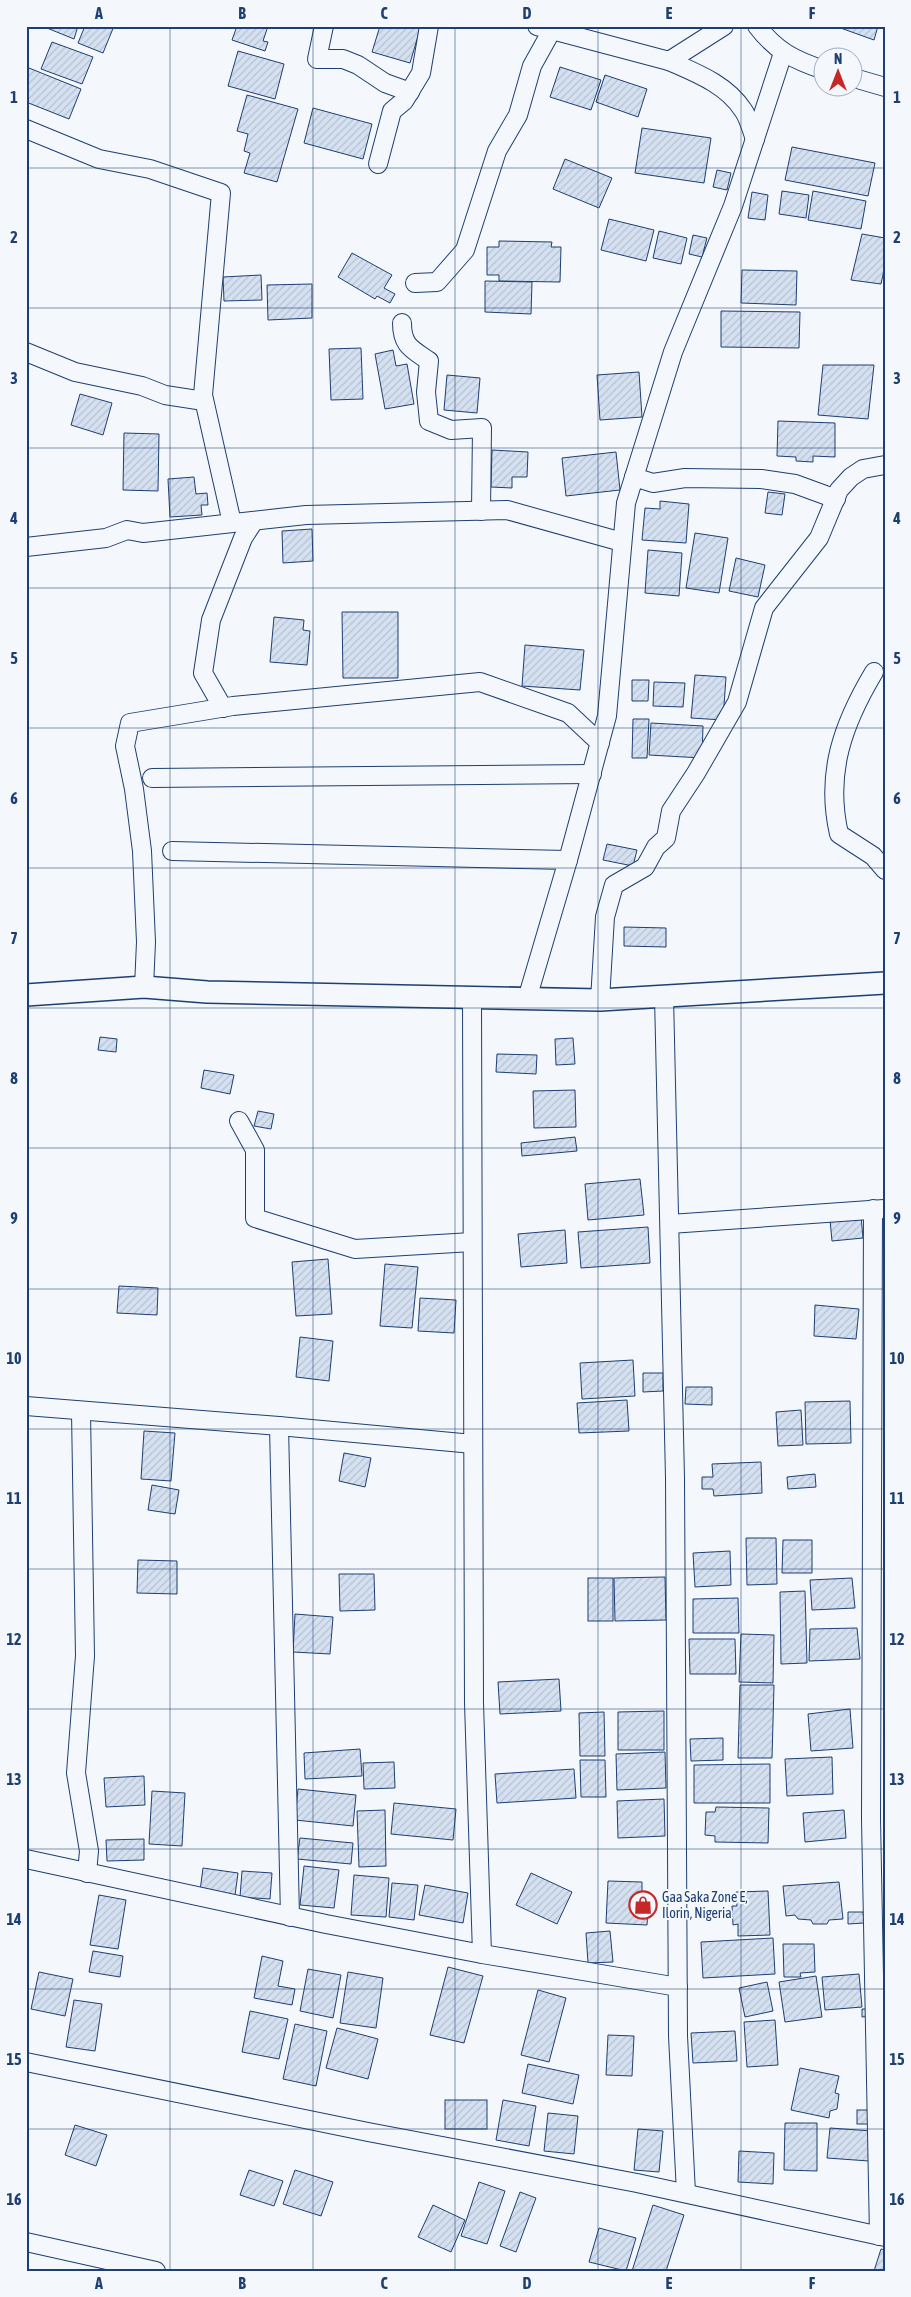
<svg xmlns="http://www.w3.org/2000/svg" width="911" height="2297" viewBox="0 0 911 2297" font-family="'Asap Condensed',sans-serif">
<defs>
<pattern id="building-hatch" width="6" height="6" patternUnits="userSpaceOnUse" patternTransform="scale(1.25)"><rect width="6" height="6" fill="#d5e0f0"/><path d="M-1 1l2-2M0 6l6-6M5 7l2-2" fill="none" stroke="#b6c1d1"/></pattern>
</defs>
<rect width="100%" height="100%" fill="#f4f7fb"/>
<g fill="url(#building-hatch)" stroke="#1d3f73">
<path d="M42,26H78L74,39Z"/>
<path d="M85,26H114L103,53L78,43Z"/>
<path d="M237,26H268L263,41L268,42L265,51L232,40Z"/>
<path d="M380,26H421L410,63L372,52Z"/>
<path d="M835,26H878L874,40Z"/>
<path d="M52,42L93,57L82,84L41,69Z"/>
<path d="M238,51L284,64L275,99L228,86Z"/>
<path d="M560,67L601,80L591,110L550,97Z"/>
<path d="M29,68L81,89L69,119L26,102V74Z"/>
<path d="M605,75L647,89L638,117L596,102Z"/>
<path d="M247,95L298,109L277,182L244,173L250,153L244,151L248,134L237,131Z"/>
<path d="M313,108L372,124L363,159L304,143Z"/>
<path d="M642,128L711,138L704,183L635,173Z"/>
<path d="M792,147L875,163L868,196L785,180Z"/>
<path d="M565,159L612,178L599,208L553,189Z"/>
<path d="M717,170L731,173L727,190L713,187Z"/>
<path d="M782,191L809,195L806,218L779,214Z"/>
<path d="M813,191L866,201L861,229L808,220Z"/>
<path d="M752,192L768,195L765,220L748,218Z"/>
<path d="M609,219L654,230L646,261L601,250Z"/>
<path d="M659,231L687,238L681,264L653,258Z"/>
<path d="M862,234L885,238V265L881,284L851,280Z"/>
<path d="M693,235L707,238L702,257L689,254Z"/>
<path d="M499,241L552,242L551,247H561L560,282L499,281V275H487V247H499Z"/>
<path d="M352,253L392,275L384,288L395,294L390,303L377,296L375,299L338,277Z"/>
<path d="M742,270L797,271L796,305L741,303Z"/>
<path d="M261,275L262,300L224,301L223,277Z"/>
<path d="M485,281L532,282L531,314L485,312Z"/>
<path d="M312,284V318L268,320L267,285Z"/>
<path d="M721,311L800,312L799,348L721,347Z"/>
<path d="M361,348L363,399L331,400L329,349Z"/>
<path d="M393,350L396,366L407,364L414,404L385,409L375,354Z"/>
<path d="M823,365H874L868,419L818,415Z"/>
<path d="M639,372L642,417L600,420L597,375Z"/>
<path d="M447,375L480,378L477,413L444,410Z"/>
<path d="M80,394L112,403L103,435L71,425Z"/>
<path d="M778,421L835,423V457L813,456V462L796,461V457L777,456Z"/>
<path d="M124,433L159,434L158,491L123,490Z"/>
<path d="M492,450L528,452L527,477H512V488L491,487Z"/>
<path d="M616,452L620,490L566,496L562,458Z"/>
<path d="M194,477L196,494L207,493L208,505H201L202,515L170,517L168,479Z"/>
<path d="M768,492L785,494L782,515L765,513Z"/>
<path d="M660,501L689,504L686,543L642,540L645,508L660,509Z"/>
<path d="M312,529L313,561L283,563L282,531Z"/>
<path d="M695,533L728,538L719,593L686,588Z"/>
<path d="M648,550L682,553L679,596L645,593Z"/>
<path d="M736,558L765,565L758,597L729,591Z"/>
<path d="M342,612H398V678H343Z"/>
<path d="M274,617L304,620L303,630L310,631L307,665L270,662Z"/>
<path d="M525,645L584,650L580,690L522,686Z"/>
<path d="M695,675L726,677L723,720L691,718Z"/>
<path d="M632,680H649L648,701H632Z"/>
<path d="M654,682L685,683L683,707L653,706Z"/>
<path d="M633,719H649L647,758H632Z"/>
<path d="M651,723L703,726L702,758L649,755Z"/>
<path d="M607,844L637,850L633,866L603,860Z"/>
<path d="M624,927L666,928V947L624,946Z"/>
<path d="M100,1037L117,1039L116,1052L98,1050Z"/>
<path d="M573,1038L575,1064L556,1065L555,1039Z"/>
<path d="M497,1054L537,1055L536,1074L496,1072Z"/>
<path d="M204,1070L234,1075L230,1094L201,1088Z"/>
<path d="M575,1090L576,1127L534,1128L533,1091Z"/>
<path d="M258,1111L274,1114L271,1129L254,1126Z"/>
<path d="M575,1137L577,1151L522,1156L521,1143Z"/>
<path d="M640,1179L644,1215L588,1220L585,1184Z"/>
<path d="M861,1216L863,1238L832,1241L830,1220Z"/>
<path d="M648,1227L650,1263L581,1268L578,1232Z"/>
<path d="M565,1230L567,1263L521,1267L518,1234Z"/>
<path d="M328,1259L332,1314L296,1316L292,1262Z"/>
<path d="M385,1264L418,1267L412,1328L380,1326Z"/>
<path d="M119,1286L158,1288L157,1315L117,1313Z"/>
<path d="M420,1298L456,1300L454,1333L418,1331Z"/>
<path d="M815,1305L859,1309L856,1339L814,1336Z"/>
<path d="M300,1337L333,1341L329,1381L296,1377Z"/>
<path d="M633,1360L635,1396L582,1399L580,1363Z"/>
<path d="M643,1373H663V1391L643,1392Z"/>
<path d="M686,1387H712V1405L685,1404Z"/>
<path d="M627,1400L629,1431L579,1433L577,1403Z"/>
<path d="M850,1401L851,1443L806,1444L805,1402Z"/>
<path d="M801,1410L803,1445L778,1446L776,1412Z"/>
<path d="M144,1431L175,1433L171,1481L141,1479Z"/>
<path d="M344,1453L371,1458L365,1487L339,1481Z"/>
<path d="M761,1462L762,1493L714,1496L713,1489H702V1477H713L712,1464Z"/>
<path d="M815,1474L816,1487L788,1489L787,1477Z"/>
<path d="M152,1485L179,1490L175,1514L148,1510Z"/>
<path d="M746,1538H776L777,1584L747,1585Z"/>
<path d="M783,1540H812V1573H782Z"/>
<path d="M730,1551L731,1585L695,1587L693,1553Z"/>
<path d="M138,1560L177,1561V1594L137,1593Z"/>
<path d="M339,1574H374L375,1610L340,1611Z"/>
<path d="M665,1577L666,1620L615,1621L614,1578Z"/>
<rect x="588" y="1578" width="25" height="43"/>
<path d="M852,1578L855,1608L812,1610L810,1580Z"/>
<path d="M805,1591L807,1663L781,1664L780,1592Z"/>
<path d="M738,1598L739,1633H693V1599Z"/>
<path d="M295,1614L333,1617L330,1654L293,1652Z"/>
<path d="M857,1628L860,1659L809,1661L810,1629Z"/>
<path d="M741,1634L774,1635L773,1683L739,1682Z"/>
<path d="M689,1639H735L736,1674H690Z"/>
<path d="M559,1679L561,1711L500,1714L498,1682Z"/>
<path d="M740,1685H774L772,1758H738Z"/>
<path d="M850,1709L853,1748L811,1751L808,1714Z"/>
<path d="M664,1711V1750H618V1712Z"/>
<path d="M604,1712L605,1756H580L579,1713Z"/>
<path d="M723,1738V1760L691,1761L690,1739Z"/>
<path d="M360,1749L362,1776L305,1779L304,1753Z"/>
<path d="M665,1752L666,1788L617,1790L616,1754Z"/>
<path d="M832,1757L833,1794L787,1796L785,1759Z"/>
<path d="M580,1760H605L606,1797H581Z"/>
<path d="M394,1762L395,1788L364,1789L363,1763Z"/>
<path d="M770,1764V1803H694V1765Z"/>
<path d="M574,1769L576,1798L497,1803L495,1774Z"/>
<path d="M144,1776L145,1805L106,1807L104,1778Z"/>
<path d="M298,1789L356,1795L353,1826L295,1820Z"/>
<path d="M152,1791L185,1793L182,1846L149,1844Z"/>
<path d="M664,1799L665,1836L618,1838L617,1801Z"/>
<path d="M394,1803L456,1809L453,1840L391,1834Z"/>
<path d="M716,1807L769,1808L768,1843L715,1842V1836L705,1835L706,1812H715Z"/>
<path d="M385,1810L386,1866L359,1867L357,1811Z"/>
<path d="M844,1810L846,1838L805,1842L803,1813Z"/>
<path d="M300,1838L353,1843L351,1864L297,1859Z"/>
<path d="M144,1839V1860L107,1861L106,1840Z"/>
<path d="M304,1866L339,1870L334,1908L300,1905Z"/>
<path d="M203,1868L238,1873L235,1895L200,1891Z"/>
<path d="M242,1871L272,1873L270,1899L240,1897Z"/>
<path d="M531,1873L572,1892L557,1924L516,1905Z"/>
<path d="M354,1875L389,1878L386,1917L351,1915Z"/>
<path d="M608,1881L642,1882V1894L649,1895L647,1925L606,1923Z"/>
<path d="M839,1882L843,1919L829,1920L827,1924H813L811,1920L798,1919L795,1915L786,1916L783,1886Z"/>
<path d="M392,1883L418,1885L414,1920L389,1917Z"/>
<path d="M425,1885L468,1893L463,1923L419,1915Z"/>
<path d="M768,1891L770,1935L738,1936V1924L733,1925L732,1906H737L736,1892Z"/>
<path d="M99,1895L126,1900L118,1949L90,1945Z"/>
<path d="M848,1912H863L864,1923L848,1924Z"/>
<path d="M610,1931L613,1962L588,1963L586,1933Z"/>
<path d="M773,1938L775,1974L703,1978L701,1942Z"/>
<path d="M783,1944H814L815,1972L800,1973L801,1977H784Z"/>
<path d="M93,1951L123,1956L120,1977L89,1972Z"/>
<path d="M262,1956L283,1961L278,1986L295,1989L292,2005L254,1998Z"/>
<path d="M448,1967L483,1976L464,2043L430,2035Z"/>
<path d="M308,1969L341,1975L333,2018L300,2011Z"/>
<path d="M39,1972L73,1979L65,2016L31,2009Z"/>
<path d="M348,1972L383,1978L376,2028L340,2023Z"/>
<path d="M859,1974L862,2007L825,2010L822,1977Z"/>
<path d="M816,1976L822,2017L785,2022L779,1982Z"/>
<path d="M767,1982L773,2011L745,2017L739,1988Z"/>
<path d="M538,1990L566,1998L549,2062L521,2055Z"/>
<path d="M74,2000L102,2004L95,2051L66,2047Z"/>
<path d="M862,2009H871L872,2016L862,2017Z"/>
<path d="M250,2011L288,2019L279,2059L242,2052Z"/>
<path d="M775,2020L778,2065L747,2067L744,2022Z"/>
<path d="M295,2024L327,2031L316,2086L283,2079Z"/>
<path d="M337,2028L378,2039L368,2079L326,2068Z"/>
<path d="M735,2031L737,2061L693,2063L691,2033Z"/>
<path d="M608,2035L634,2036L632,2076L606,2075Z"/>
<path d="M528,2064L579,2075L573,2104L522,2093Z"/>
<path d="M800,2068L839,2076L835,2093L839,2094L837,2109L830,2111L829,2118L791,2110Z"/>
<rect x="445" y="2100" width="42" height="29"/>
<path d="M503,2100L536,2106L529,2146L496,2140Z"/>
<rect x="857" y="2110" width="14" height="14"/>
<path d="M548,2113L578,2116L574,2154L544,2151Z"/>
<path d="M785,2123H817V2171L784,2170Z"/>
<path d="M75,2125L107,2135L96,2166L65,2155Z"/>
<path d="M830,2128L872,2131L869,2161L827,2158Z"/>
<path d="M638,2129L663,2131L659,2172L634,2170Z"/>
<path d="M739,2151L774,2153L773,2184L738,2182Z"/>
<path d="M249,2170L283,2181L274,2206L240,2195Z"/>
<path d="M295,2170L333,2182L321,2216L283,2204Z"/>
<path d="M479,2182L505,2191L487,2244L461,2236Z"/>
<path d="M520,2192L536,2198L516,2252L500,2246Z"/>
<path d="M433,2205L465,2220L451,2252L418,2237Z"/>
<path d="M653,2205L684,2215L666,2271H632Z"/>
<path d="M599,2228L636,2238L626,2271L589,2262Z"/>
<path d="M881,2249L885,2250V2271H874Z"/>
</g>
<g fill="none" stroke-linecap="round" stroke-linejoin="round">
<g stroke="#1d3f73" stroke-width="20">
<g id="minor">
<path d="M324,26L317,59H343L358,65L385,83L410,92"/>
<path d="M537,26L669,61L724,26"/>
<path d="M757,26C776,51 794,60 824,70"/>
<path d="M669,61C696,73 726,84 743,110C749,118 751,129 755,139"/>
<path d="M854,78L885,87"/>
<path d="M26,129L99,159L150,169L221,193L203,395L232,523"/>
<path d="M378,164L392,111L404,101L421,73L429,26"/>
<path d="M415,283L437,282L465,250L497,151L518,115L532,66L552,30"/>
<path d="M402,323C402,346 412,349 429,361L426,392L429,421L451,430L482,428L481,511"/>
<path d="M26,352L75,372L142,386L165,395L204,401"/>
<path d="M634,477L653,483L685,478L761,479L795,484L836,499"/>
<path d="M26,547L106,538L127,530L143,533L306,515L507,510L622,542"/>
<path d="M874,672C843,724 825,773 839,834L873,856L885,870"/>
<path d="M223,708L203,673L211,620L243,538L254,521"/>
<path d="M152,778L592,774"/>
<path d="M172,851L568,860"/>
<path d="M144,987L146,942L142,851L134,789L125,746L130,723L233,706L480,682L568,713L600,743"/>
<path d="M664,996L675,1478L678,2036L686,2193"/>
<path d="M472,999L474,1703L482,1954"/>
<path d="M527,999L568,860L607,716L626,503L673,352L733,206L783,53"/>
<path d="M600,1000L605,917L614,885L645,867L656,847L666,838L671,811L696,773L737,702L764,608L819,538L839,490L851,477L863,469L885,465"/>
<path d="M239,1121L255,1150V1218L355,1249L472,1242"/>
<path d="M873,1209L871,1819L879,2236"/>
<path d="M670,1224L884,1209"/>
<path d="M26,1406L279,1426L473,1444"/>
<path d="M81,1412L85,1656L76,1773L89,1851L87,1873"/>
<path d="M279,1426L290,1917"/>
<path d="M26,1859L326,1924L482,1954L678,1987"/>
<path d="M26,2062L368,2132L637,2183L885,2237"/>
<path d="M26,2242L156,2271"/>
</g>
</g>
<g stroke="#1d3f73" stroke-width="24">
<path id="tertiary" d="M26,995L144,987L207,992L600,1000L885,983"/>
</g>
<use href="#minor" stroke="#f4f7fb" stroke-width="18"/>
<use href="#tertiary" stroke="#f4f7fb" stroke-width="21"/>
</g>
<path fill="none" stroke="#1d3f73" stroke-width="1" stroke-opacity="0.55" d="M170,26V2271M313,26V2271M455,26V2271M598,26V2271M741,26V2271M26,168H885M26,308H885M26,448H885M26,588H885M26,728H885M26,868H885M26,1008H885M26,1148H885M26,1289H885M26,1429H885M26,1569H885M26,1709H885M26,1849H885M26,1989H885M26,2129H885"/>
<defs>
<g id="shop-ring" transform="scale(1.4375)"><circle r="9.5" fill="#f4f7fb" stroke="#c62828" stroke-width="1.5"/><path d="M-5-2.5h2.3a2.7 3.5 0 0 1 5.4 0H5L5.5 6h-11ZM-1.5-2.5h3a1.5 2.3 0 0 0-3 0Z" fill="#c62828"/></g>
</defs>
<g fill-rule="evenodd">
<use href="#shop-ring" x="643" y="1905"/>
</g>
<g text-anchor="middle" stroke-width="4" stroke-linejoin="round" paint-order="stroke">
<g font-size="14" fill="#1d3f73" stroke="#f4f7fb" text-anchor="start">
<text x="662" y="1902">Gaa Saka Zone E,<tspan x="662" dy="16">Ilorin, Nigeria</tspan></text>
</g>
</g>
<rect width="911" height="2297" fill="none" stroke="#f4f7fb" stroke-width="55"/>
<g transform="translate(838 72)"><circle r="24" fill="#f4f7fb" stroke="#9eadc5"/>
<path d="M0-4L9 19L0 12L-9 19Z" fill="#c62828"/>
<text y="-8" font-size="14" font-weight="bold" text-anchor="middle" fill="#1d3f73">N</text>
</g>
<rect x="28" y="28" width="856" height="2242" fill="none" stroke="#1d3f73" stroke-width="2"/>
<g font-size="16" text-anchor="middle" font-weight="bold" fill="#1d3f73">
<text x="99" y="19">A</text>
<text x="242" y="19">B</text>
<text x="384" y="19">C</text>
<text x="527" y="19">D</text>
<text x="669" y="19">E</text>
<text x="812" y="19">F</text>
<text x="14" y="103">1</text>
<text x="897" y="103">1</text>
<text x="14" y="243">2</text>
<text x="897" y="243">2</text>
<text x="14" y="384">3</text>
<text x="897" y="384">3</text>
<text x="14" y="524">4</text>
<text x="897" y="524">4</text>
<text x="14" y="664">5</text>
<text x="897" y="664">5</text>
<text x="14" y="804">6</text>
<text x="897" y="804">6</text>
<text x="14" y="944">7</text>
<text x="897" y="944">7</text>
<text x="14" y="1084">8</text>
<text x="897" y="1084">8</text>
<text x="14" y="1224">9</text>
<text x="897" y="1224">9</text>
<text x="14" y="1364">10</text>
<text x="897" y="1364">10</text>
<text x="14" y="1504">11</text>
<text x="897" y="1504">11</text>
<text x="14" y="1645">12</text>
<text x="897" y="1645">12</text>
<text x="14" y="1785">13</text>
<text x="897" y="1785">13</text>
<text x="14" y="1925">14</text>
<text x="897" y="1925">14</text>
<text x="14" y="2065">15</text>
<text x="897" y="2065">15</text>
<text x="14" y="2205">16</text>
<text x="897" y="2205">16</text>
<text x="99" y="2289">A</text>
<text x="242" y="2289">B</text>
<text x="384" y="2289">C</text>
<text x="527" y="2289">D</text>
<text x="669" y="2289">E</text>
<text x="812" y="2289">F</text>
</g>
</svg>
